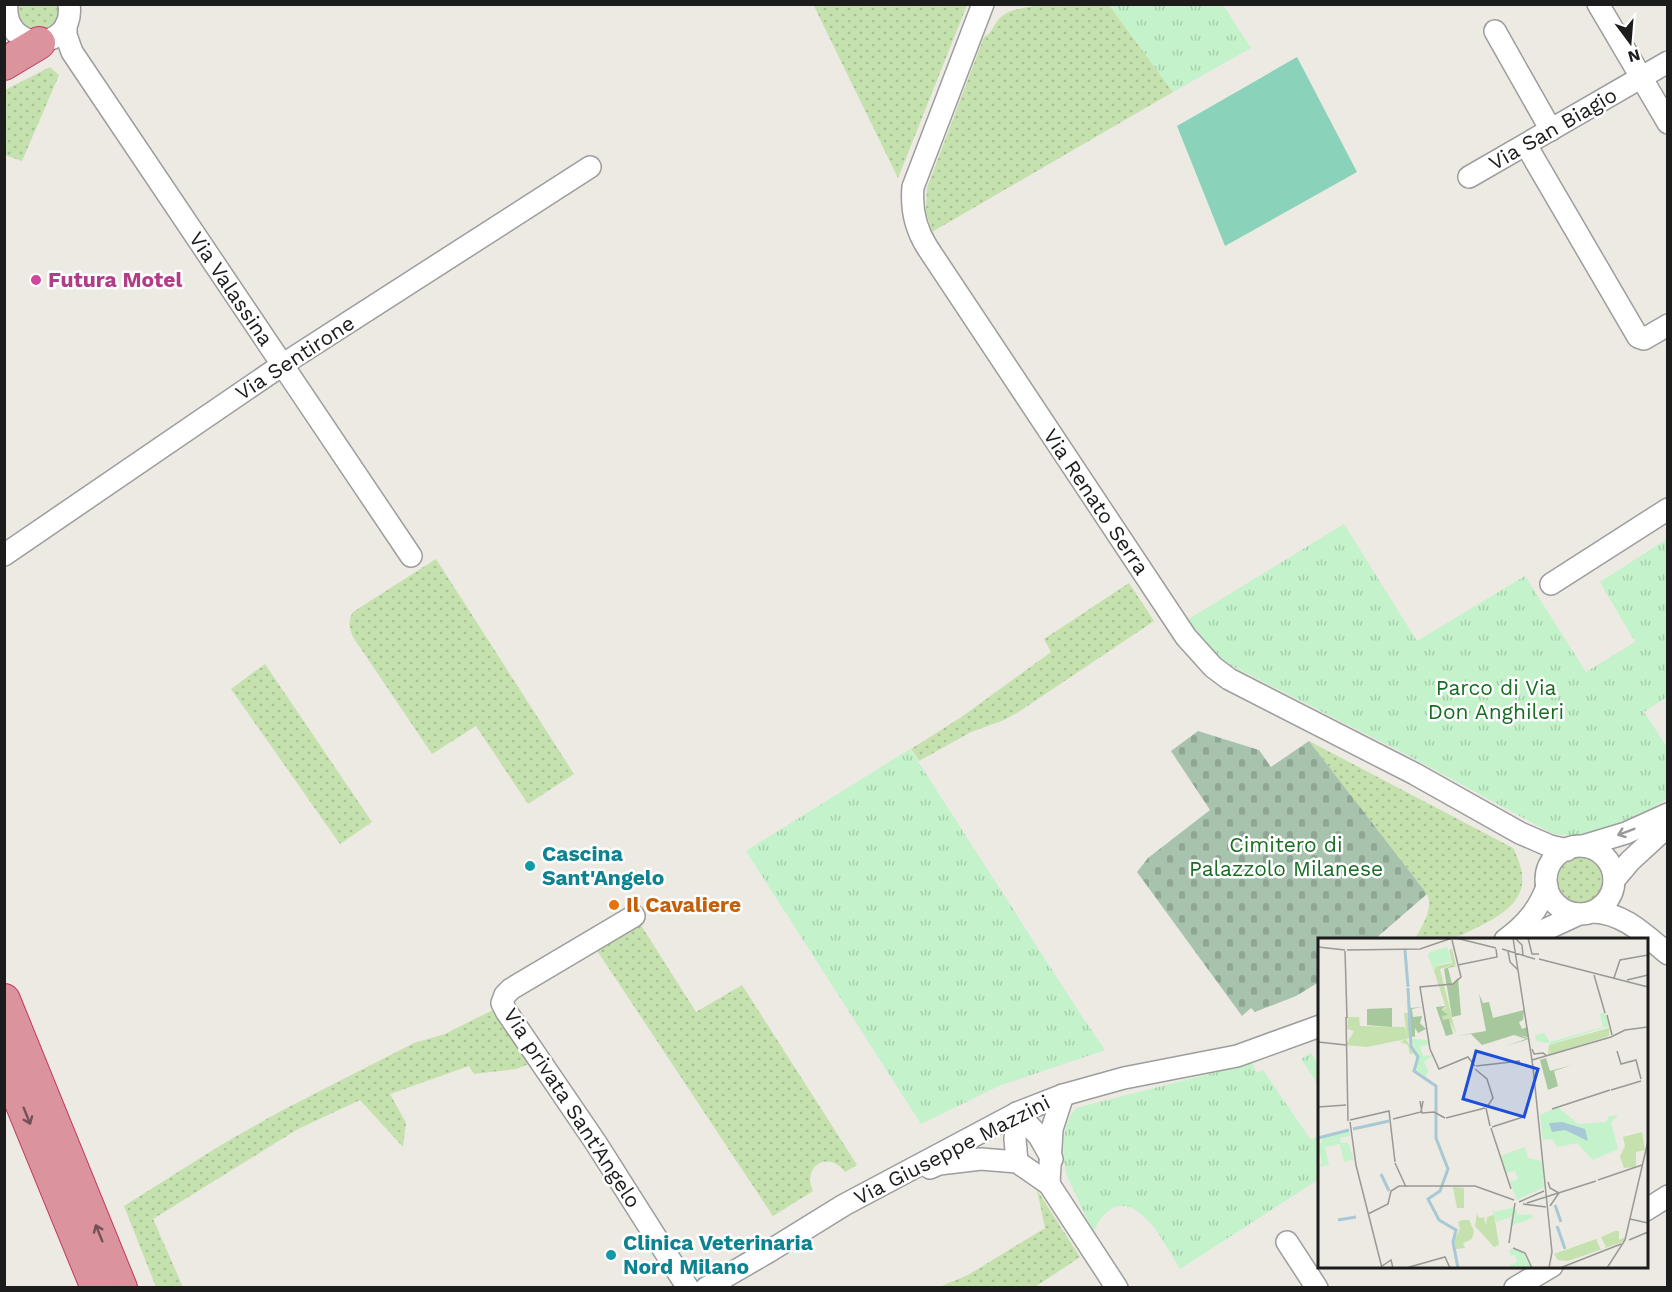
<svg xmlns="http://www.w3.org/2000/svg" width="1672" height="1292" viewBox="0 0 1672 1292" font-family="'Work Sans',sans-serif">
<defs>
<pattern id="grass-dots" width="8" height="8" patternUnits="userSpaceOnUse" patternTransform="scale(1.5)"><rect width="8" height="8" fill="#c4e1ae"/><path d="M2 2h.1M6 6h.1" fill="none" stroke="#a8c095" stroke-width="1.8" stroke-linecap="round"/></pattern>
<pattern id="cemetery-stones" width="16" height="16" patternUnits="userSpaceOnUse" patternTransform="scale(1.5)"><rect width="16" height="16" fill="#a7c2ad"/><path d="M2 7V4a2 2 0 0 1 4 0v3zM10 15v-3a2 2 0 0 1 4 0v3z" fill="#8fa694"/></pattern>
<pattern id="park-tufts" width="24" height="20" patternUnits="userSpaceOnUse" patternTransform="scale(1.5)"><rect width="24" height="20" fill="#c4f2ca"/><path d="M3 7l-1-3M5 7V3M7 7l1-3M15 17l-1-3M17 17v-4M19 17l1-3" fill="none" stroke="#a8cfad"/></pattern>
</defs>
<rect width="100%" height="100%" fill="#eceae3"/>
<g fill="url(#grass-dots)">
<path d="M16,4L62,5L58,22C40,34 35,34 18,21Z"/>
<path d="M815,5H967L898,178L814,6Z"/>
<path d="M1040,5H1109L1173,92L932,232L926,211L927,188L984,37C992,33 993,26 999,19C1010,8 1026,8 1040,5Z"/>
<path d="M50,67L59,75L22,161L5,155V90Z"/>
<path d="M436,559L574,774L528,804L476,726L432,754L353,637C349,627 348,621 353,612Z"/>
<path d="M1129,583L1154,621L1020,711L1004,720L971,732L919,761L911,749L960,718L1051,652L1044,639Z"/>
<path d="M265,664L372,822L340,844L231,689Z"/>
<path d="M1309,741L1513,848C1535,890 1516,908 1478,927C1469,931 1458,938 1448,939C1437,941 1426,939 1415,939C1422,926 1434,909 1427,894Z"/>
<circle cx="1580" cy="880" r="24"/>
<path d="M639,922L696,1012L742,985L857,1165L845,1172C829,1150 801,1166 813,1191L773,1216L596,949Z"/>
<path d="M495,1009L531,1063L516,1069L474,1074L469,1066L390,1094L406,1123L403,1147L360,1100L298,1129L153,1219L183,1287H156L124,1206L221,1145L279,1112L414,1043L445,1034Z"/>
<path d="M1037,1190L1080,1257L1035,1287H939L968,1275L1045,1228Z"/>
</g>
<path fill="url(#cemetery-stones)" d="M1198,731L1259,750L1271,767L1309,741L1427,894L1375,939L1320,940L1319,982L1296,996L1255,1012L1251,1008L1242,1016L1137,872L1148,858L1210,810L1171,751Z"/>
<g fill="url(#park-tufts)">
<path d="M1109,5H1223L1251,48L1173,92Z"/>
<path d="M1344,524L1417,641L1525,576L1586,672L1635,642L1600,582L1667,539V697L1644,712L1667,747V799C1639,817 1584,843 1551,833L1413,758L1230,665L1212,651L1187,620Z"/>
<path d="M910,749L1081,1015L1105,1050L999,1086L921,1124L746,851Z"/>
<path d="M1311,1053L1319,1065V1086L1301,1059Z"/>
<path d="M1252,1063L1257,1073L1263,1070L1311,1140L1319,1135V1179L1180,1269C1168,1250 1138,1186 1107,1212C1101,1217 1097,1225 1093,1232L1066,1174C1062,1153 1061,1125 1076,1108Z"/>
</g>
<path fill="#8ad2ba" d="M1297,57L1357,172L1225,246L1177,126Z"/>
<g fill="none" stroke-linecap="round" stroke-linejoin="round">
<g stroke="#9d9d9d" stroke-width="24">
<g id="minor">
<path d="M7,4C2,54 76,53 69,4"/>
<path d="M983,4L913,187C911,209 915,228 927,247L1186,637L1213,667L1229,679L1415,774L1520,833L1550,846L1567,850"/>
<path d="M1598,4L1668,123"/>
<path d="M66,25V35L72,52L411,556"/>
<path d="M1495,31L1551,130"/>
<path d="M1526,145L1638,337L1644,339L1668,325"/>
<path d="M1469,177L1668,62"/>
<path d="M4,555L282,365L590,167"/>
<path d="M1551,584L1668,509"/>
<path d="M1583,846L1626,833L1668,814"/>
<circle cx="1580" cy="880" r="34"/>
<path d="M1614,880L1630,861L1668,826"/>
<path d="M1593,912C1624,913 1645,935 1668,954"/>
<path d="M634,916L511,989L505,995L502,1003L506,1011L596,1143L688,1288"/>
<path d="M1505,940C1526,925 1538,910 1547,887"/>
<path d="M1523,940L1579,914"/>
<path d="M1017,1113L1039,1136L1052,1159"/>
<path d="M1017,1113L1015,1139L1017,1162"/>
<path d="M930,1168L939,1164L981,1159L1017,1162L1049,1184L1117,1288"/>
<path d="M1049,1184L1052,1129L1063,1095"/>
<path d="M1646,1210L1668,1196"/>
<path d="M1287,1242L1317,1288"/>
<path d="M706,1288L768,1252L844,1205L1017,1113L1063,1095L1124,1078L1237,1056L1320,1026"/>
<path d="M1515,1288L1552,1266"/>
</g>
</g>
<g stroke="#c13960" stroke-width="34">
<g id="highway">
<path d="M4,64L39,43"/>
<path d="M4,1000L121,1288"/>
<path d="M4,1061L97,1288"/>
</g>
</g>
<use href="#minor" stroke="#fff" stroke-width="21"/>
<use href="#highway" stroke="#db939d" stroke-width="32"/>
</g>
<defs><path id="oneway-shaft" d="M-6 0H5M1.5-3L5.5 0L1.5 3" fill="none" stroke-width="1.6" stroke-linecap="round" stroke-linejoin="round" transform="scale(1.5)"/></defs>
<use stroke="#999" href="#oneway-shaft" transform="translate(1626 832) rotate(159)"/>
<g stroke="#725256">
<use href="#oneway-shaft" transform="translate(27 1116) rotate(68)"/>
<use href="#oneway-shaft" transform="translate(99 1233) rotate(-112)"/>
</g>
<circle fill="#d1479c" stroke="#fff" stroke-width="2" cx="36" cy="280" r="6"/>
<g fill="#0f9aa8" stroke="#fff" stroke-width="2">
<circle cx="530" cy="866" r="6"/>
<circle cx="611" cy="1255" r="6"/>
</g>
<circle fill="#e8710a" stroke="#fff" stroke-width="2" cx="614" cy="905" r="6"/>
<g text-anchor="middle" stroke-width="5" stroke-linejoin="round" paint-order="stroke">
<g font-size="21" fill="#1c1c1c" stroke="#fff">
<text transform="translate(1553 129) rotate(-30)" y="7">Via San Biagio</text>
<text transform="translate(231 289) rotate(56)" y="7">Via Valassina</text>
<text transform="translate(295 358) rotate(-33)" y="7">Via Sentirone</text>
<text transform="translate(1096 502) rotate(56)" y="7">Via Renato Serra</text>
<text transform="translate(572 1108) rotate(57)" y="7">Via privata Sant'Angelo</text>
<text transform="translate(952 1150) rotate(-27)" y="7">Via Giuseppe Mazzini</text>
</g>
<g font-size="21" font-weight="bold" fill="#b23c85" stroke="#fff" text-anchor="start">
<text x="48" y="287">Futura Motel</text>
</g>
<g font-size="21" fill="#186c24" stroke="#fff">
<text x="1496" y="695">Parco di Via<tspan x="1496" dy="24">Don Anghileri</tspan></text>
<text x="1286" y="852">Cimitero di<tspan x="1286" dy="24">Palazzolo Milanese</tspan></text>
</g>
<g font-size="21" font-weight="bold" fill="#0d838f" stroke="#fff" text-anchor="start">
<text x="542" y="861">Cascina<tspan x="542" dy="24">Sant'Angelo</tspan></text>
<text x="623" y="1250">Clinica Veterinaria<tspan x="623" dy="24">Nord Milano</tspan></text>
</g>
<g font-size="21" font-weight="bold" fill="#c56008" stroke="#fff" text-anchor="start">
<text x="626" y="912">Il Cavaliere</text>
</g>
</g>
<g transform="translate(1318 938)">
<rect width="330" height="330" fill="#eceae3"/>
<path d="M134,11L138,27L122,31L138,96L145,94L138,96L131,82L125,83L124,78L130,77L123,75L122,72L128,70L116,33L118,28L114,29L134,25L131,12ZM86,75H92V100L88,101L96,115L92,116L90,107L82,104L88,101L49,109L28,107L36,93L29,91L30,79H41L42,88L87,89L89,98ZM291,90V98L230,117L231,107ZM324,194L327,212L318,214V229L306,230L302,218L307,208L305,199ZM135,249L146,250V270H139ZM159,276L161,280L166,279L168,288L169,279L176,277L181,307L176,309L157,288ZM144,282H151L156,293L154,301L145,305L147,310L138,311L136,302L142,291L140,284ZM297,293H301V302L307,299V303L250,323L240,322L236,316L278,301L283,312L288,309L283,299Z" fill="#c4e1ae"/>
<path d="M134,28H139L130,30L134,46L140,40L143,77L134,79L126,31ZM161,56L165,65L171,64L175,80L206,72L205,82L201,84L204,91L209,89L211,100L202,97L211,101L188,108L208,101L196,97L164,107L153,96L138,98L168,93ZM90,65L93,70L104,69L94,71L95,79L104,78L102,85L108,91L100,95L97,90V99L91,98ZM128,68L123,72L130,77L124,78L125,82L131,81L135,96L128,98L118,69ZM74,70V89L49,87V71ZM228,120L232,133L254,127L236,133L240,148L230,152L222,122Z" fill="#a7c79d"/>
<path d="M129,9L133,24L119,27L116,33L110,18L112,14ZM287,74L291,88L234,106L219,103L217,97L226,95L232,104L285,89L282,76ZM93,101L112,102L111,107L102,108L105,118L115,117L106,124L110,132L108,139L97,132L100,118ZM240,169L260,186L288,184L291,178L300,177L293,184L300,211L275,222L259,205L239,209L234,201L225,202L222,177ZM31,193L32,198L22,200L23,205H30L36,221L26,224L22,206L7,209L11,227L0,229L4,225L1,211L5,199ZM207,209L210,220L224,223L226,249L199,262L192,244L200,241L197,233L188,235L182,218ZM197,269L200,277L213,276L215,280L192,288L193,279L178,284L174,271L176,274ZM194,311L204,314L213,330H193L192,327L199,324L197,317L193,318L191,312Z" fill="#c4f2ca"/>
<path d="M244,184L267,191L270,203L247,192L234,194L231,185Z" fill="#a8c8d5"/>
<path fill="none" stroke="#a8c8d5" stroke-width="3" d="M87,12L90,49M90,50L93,108L100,119L96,133L118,148V200L130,231L122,253L110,261L121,282L138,292L135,304L140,330M35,191L71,183M0,200L31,192M63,236L71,253M237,267L243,284M20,282L38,279M239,288L247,311"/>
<path fill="none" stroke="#999893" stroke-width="1.5" d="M138,0L178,10M195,0L215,129L234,314L231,330M197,0L204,7L205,17M210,0L214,16H221M134,2L143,39L135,46L102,49L112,111L121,131L150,119L157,128M0,9L27,12M184,11L217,21M29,12L102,11L134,0M27,13L29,80M190,13L192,24L200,32M221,21L330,49M140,27L179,19L178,11M276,37L287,75M296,40L302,22L330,17M309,42L330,37M289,77L294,97M28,79L30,183M293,99L307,92L330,89M0,104L28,107M214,111L216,116L225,115L229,118M299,113L303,126L318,122L323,141M214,122L293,99M158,128L202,123M157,131L169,141L175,160L169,169M293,152L323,143M102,163L104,175L116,174L127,180M0,169L28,167M168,170L172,188M234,171L292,152M128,180L167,170M75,181L103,174L105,163M32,182L71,173L77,224M32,184L38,227L64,330M174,189L205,179M173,190L193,251M77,225L88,249M280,242L324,227M230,244L232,250L241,255L232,268M201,264L226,253M209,265L278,243M205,266L228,269M50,276L70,266L73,253L81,248H157L196,262M312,281L330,285M311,302L330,294M191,305L197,265M195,310L207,315L214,330M64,328L73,322L75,330M88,330L127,319L132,330M242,330L303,306M289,330L307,302L330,203"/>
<path fill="#1d4ed8" fill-opacity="0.15" stroke="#1d4ed8" stroke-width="3" d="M158,113L220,131L206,179L145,161Z"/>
<rect width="330" height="330" fill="none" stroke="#1c1c1c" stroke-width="3"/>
</g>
<rect width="1672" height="1292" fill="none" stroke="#1c1c1c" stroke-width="12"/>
<g transform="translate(1630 42) rotate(164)" stroke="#ffffff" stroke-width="4.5" paint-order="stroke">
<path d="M0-4.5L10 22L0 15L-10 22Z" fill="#1c1c1c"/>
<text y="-9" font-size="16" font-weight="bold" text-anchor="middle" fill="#1c1c1c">N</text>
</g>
</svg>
